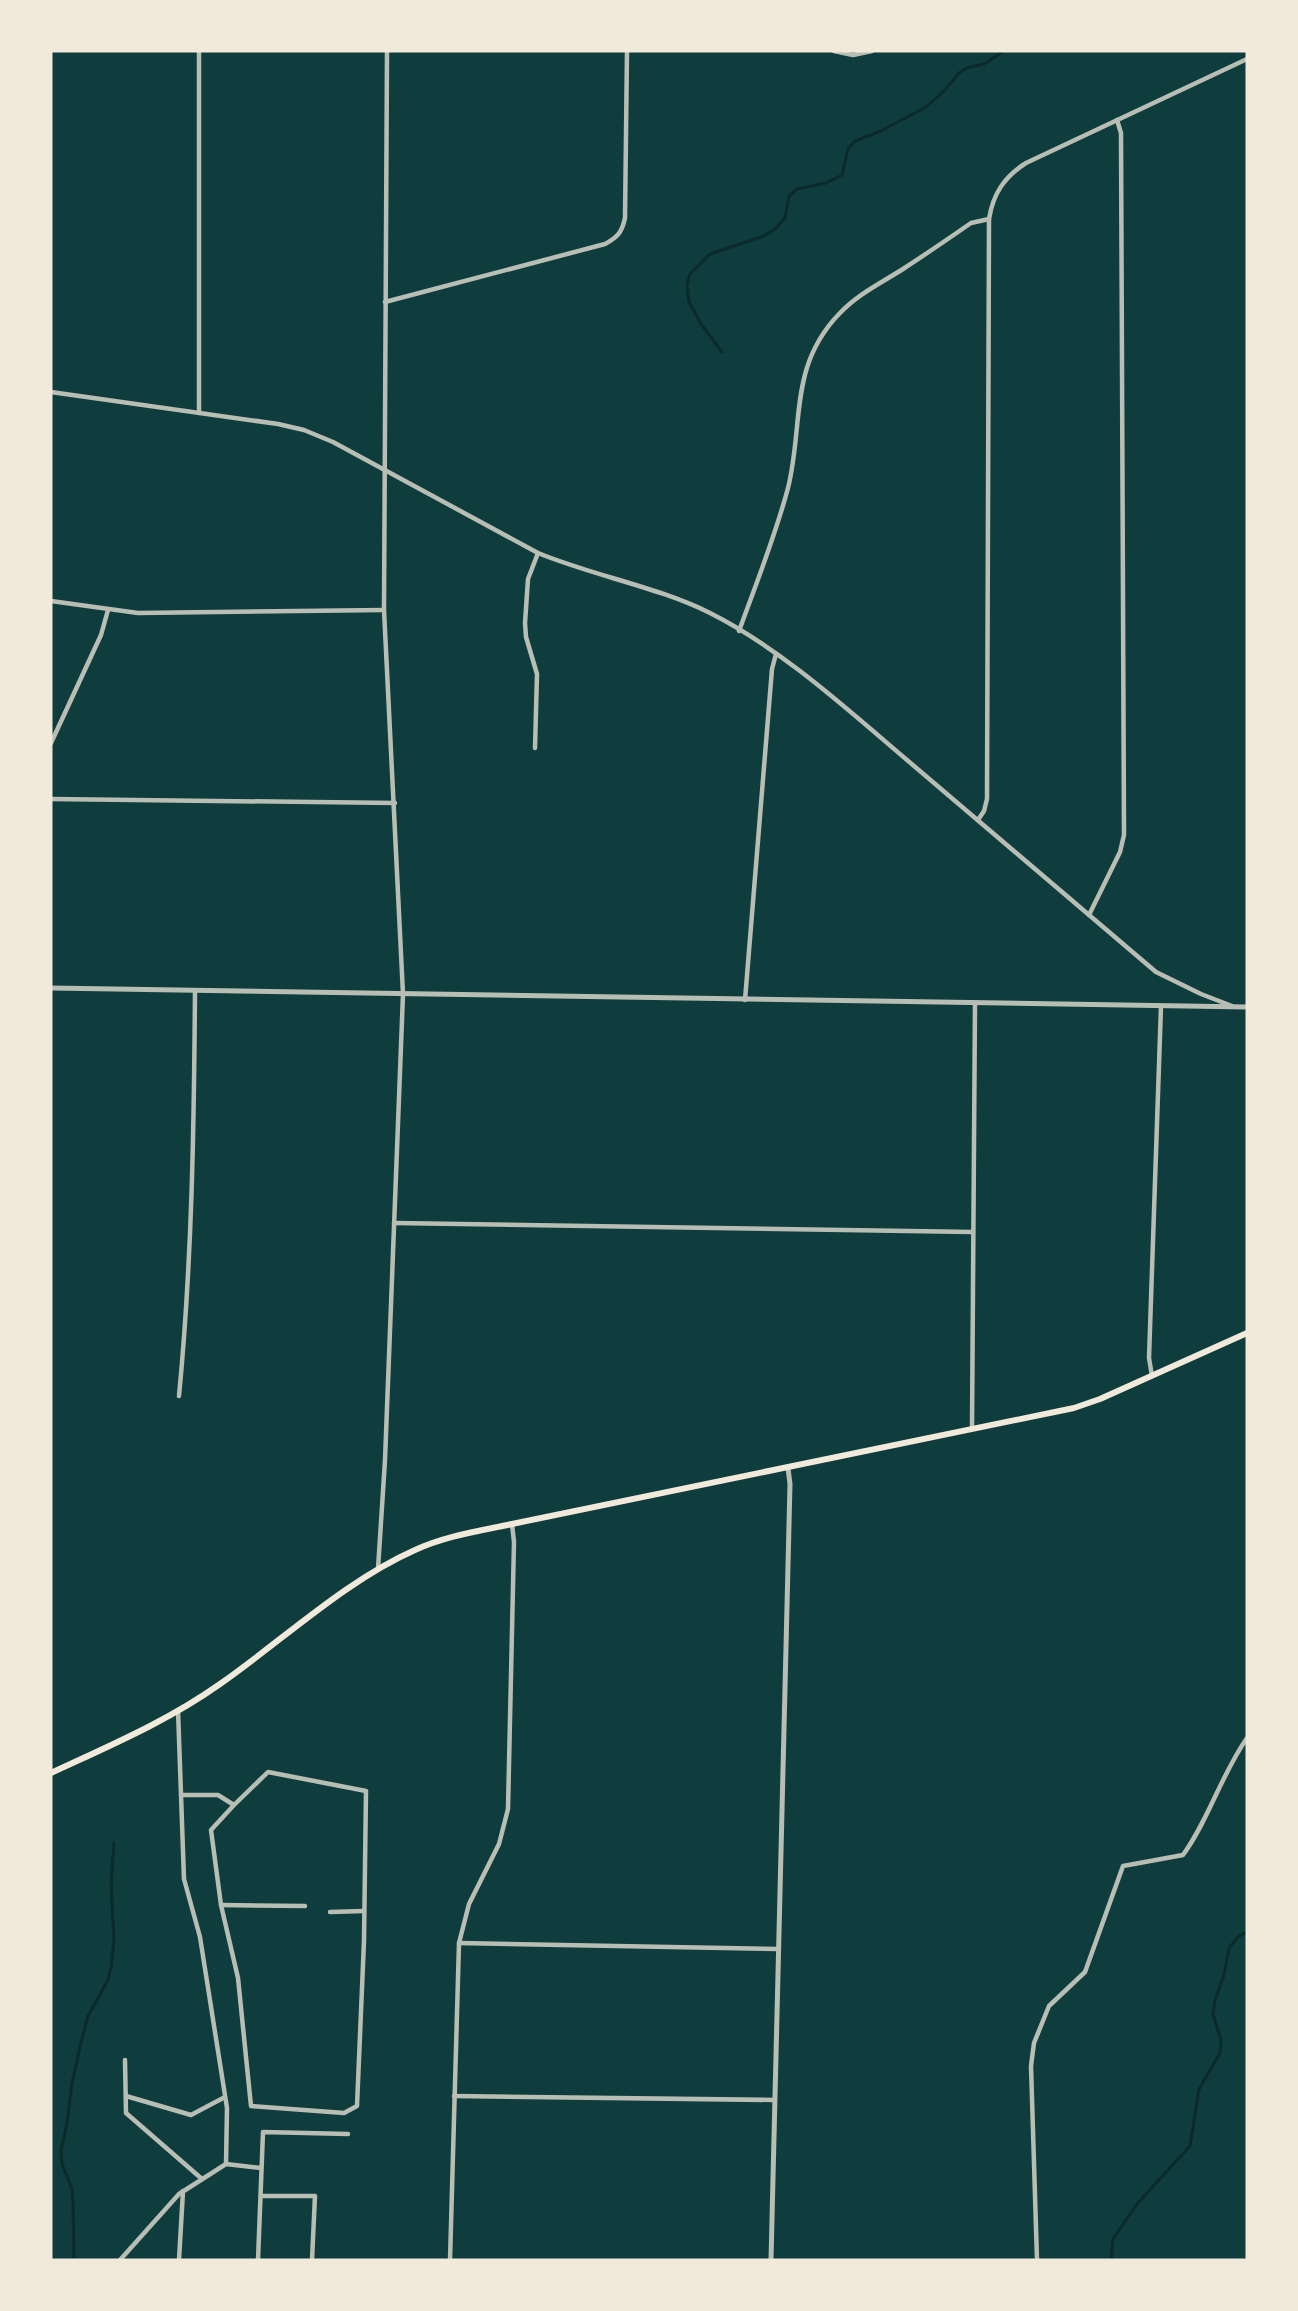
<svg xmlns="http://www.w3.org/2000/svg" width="1298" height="2311" viewBox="0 0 1298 2311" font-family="'Noto Serif',serif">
<rect width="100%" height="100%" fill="#0f3d3e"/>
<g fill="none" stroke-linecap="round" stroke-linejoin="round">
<g stroke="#0a2a2b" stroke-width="3">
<path d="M722,352L701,324L689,302L687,285L690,274L710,254L764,236L775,229L785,218L789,196L797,189L826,183L842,175L848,149L855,141L881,131L926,107L944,91L959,73L967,68L984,64L1004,51"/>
<path d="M74,2260L73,2203L72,2189L62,2164L61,2150L67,2123L72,2083L81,2043L88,2016L108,1980L111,1967L114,1940L111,1885L114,1843"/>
<path d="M1111,2260L1113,2239L1137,2204L1190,2146L1199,2089L1220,2053L1221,2040L1213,2014L1215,2000L1224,1975L1229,1948L1238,1937L1247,1932"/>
</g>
<g stroke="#b8beb3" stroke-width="4.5">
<path d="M834,51L853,55L872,51"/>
<path d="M385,302L605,244C618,237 622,232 625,218L627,51"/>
<path d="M51,392L278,424L304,430L333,442L538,553C594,576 658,587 710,613C780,648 847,709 907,760C990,830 1073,901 1156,972L1201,994L1232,1006"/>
<path d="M199,413V51"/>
<path d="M51,601L138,613L384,610"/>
<path d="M739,631C756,584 775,537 788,488C804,424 788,366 840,313C858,294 881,283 903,269C926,254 948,239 971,223L989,219"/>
<path d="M51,743L101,635L108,610"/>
<path d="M535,748L537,674L526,637L525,623L528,579L538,553"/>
<path d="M51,799L395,803"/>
<path d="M978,820L984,811L987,799L989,219C993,194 1004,177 1026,163L1247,59"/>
<path d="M1089,915L1120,852L1124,835L1121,133L1117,120"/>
<path d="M745,1000L772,669L776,654"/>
<path d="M394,1223L973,1232"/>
<path d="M1152,1376L1149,1358L1161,1006"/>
<path d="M179,1396C192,1262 194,1126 195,991"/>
<path d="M972,1429L975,1003"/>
<path d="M378,1569L385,1460L403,994L384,610L387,51"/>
<path d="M178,1710L184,1879L200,1937L227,2108L226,2164"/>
<path d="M181,1795H218L234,1805L211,1830L221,1905L238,1978L251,2106L344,2113L357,2106L364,1941L366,1791L268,1772L234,1805"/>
<path d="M221,1905L305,1906"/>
<path d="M330,1912L364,1911"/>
<path d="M459,1943L778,1949"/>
<path d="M125,2060L126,2113L202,2179"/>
<path d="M126,2096L191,2115L225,2097"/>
<path d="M454,2096L774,2100"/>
<path d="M262,2196H315L312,2260"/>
<path d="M120,2260L179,2194L226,2164L261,2168"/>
<path d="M179,2260L183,2191"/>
<path d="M258,2260L263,2132L348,2134"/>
<path d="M450,2260L459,1943L469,1904L499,1844L508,1809L514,1542L512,1524"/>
<path d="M1037,2260L1031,2066L1034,2043L1049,2006L1085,1972L1123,1866L1183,1855C1209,1819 1221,1775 1247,1738"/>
</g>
<g stroke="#b8beb3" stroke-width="5">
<path d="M51,988L1247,1007"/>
<path d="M771,2260L790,1484L788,1468"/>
</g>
<path stroke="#f1e9da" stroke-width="6" d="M51,1773C109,1746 168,1721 220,1684C283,1640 345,1581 415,1550C445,1536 479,1531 512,1524L1074,1408L1100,1399L1247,1333"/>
</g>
<rect width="1298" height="2311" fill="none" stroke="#f1e9da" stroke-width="105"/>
</svg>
